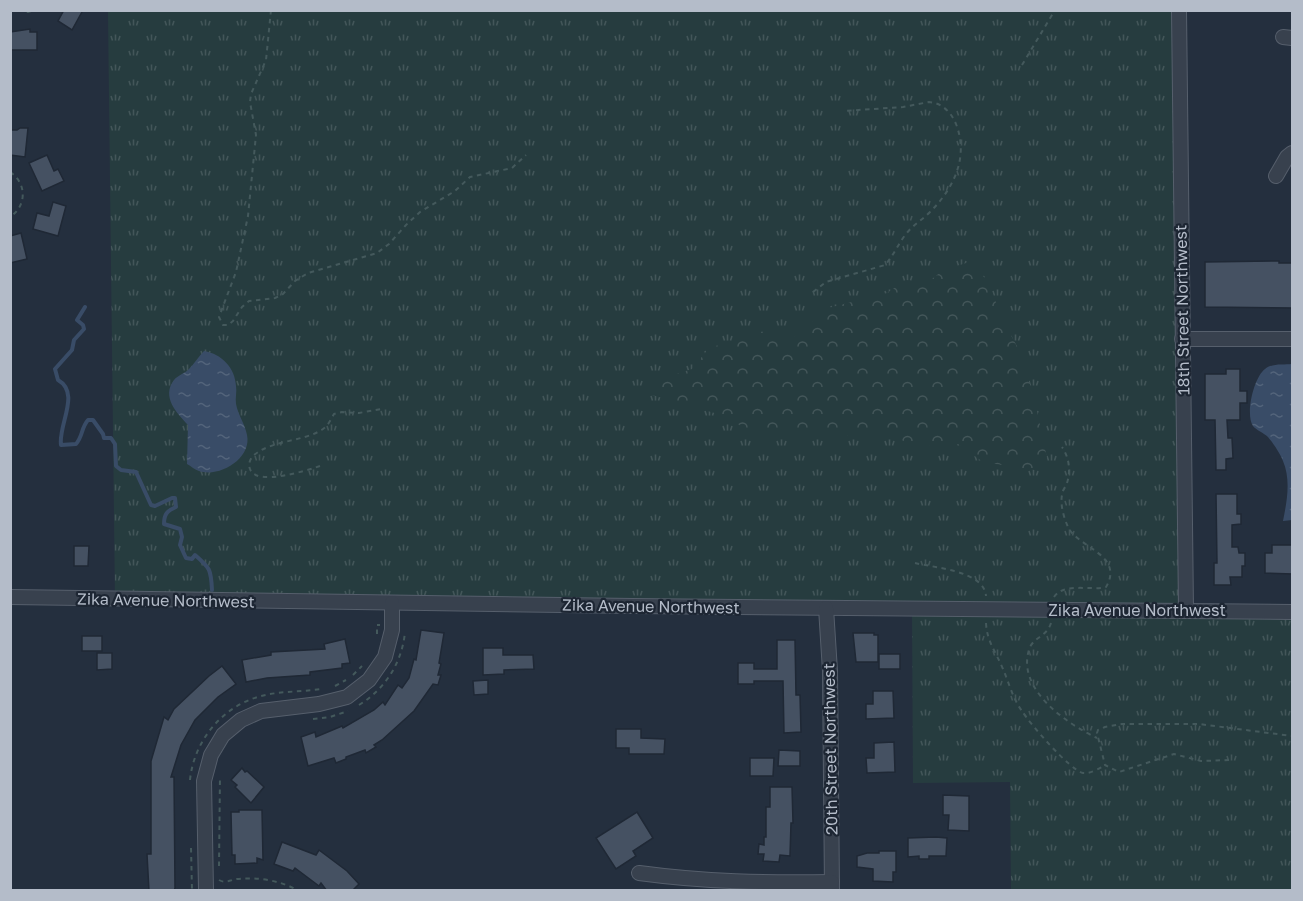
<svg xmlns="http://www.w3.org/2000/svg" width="1303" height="901" viewBox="0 0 1303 901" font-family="'Golos Text',sans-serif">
<defs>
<pattern id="grass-tufts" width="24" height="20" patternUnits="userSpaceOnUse" patternTransform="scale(1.5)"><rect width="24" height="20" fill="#263c3f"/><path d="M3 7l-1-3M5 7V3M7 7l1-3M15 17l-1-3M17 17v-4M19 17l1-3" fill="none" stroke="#435659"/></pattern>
<pattern id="forest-crowns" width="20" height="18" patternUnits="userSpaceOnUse" patternTransform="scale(1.5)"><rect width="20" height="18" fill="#263c3f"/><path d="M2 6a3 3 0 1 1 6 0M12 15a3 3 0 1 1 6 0" fill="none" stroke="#435659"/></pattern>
<pattern id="water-ripples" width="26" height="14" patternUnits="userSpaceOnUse" patternTransform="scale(1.5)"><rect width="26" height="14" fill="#394c67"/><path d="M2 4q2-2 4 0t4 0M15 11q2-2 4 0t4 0" fill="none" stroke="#53647b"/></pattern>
</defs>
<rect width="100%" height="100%" fill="#242f3e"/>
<path fill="url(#grass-tufts)" d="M108,11H1179L1186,610L1292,614V890H1011L1010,782L913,783L912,609L115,599Z"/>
<path fill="url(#forest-crowns)" d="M972,261L989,284L1003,321L1018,348L1034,397L1047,458L1035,470L983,462L958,444L913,447L889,432L840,436L749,431L725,416L652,395L645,384L692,369L709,348L767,330L792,338L828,308L887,293L906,280L927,283L942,271Z"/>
<g fill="url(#water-ripples)">
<path d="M204,351C222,354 235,368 236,386C237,392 235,398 236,404C238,415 245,424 247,435C252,458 220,478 199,471C195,470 191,466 187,464L188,425C177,413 161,397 174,380C178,375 184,374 189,369C194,364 198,357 204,351Z"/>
<path d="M1292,364V520L1283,521C1287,501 1291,480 1283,461C1280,453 1273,443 1268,437C1264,433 1256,430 1253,426C1245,414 1254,377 1265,369C1272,363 1284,365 1292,364Z"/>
</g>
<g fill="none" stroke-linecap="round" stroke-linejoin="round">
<path stroke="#394c67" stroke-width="4" d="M85,307L77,320L83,325L84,329L74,340L72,350L55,369L58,380C81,393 58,425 61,445L76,444C83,436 81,428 88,420H93L103,434L104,438H111L115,444L116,466L121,470L136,472L151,505L155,506L172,498H175L176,507C167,511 164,514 164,524L180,529L182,537L180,545L186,558L192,559L195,555C210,568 211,569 212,590"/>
</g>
<g fill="#455162" stroke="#1f2835" stroke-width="1.5">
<path d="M64,10H83L72,30L58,21Z"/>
<path d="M30,29V32H37V50H10V32Z"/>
<path d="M20,128H28L25,157L10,155V130H17Z"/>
<path d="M47,155L54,171L58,169L64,181L42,191L29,163Z"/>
<path d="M53,202L66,206L58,236L33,229L37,213L49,216Z"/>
<path d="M21,233L27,259L10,263V236Z"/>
<path d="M1279,261V263H1293V308L1205,307V262Z"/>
<path d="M1226,369H1240V391H1247V403H1240V420H1227L1228,438H1232L1233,458L1226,459V470H1216L1215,420H1205V374H1226Z"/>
<path d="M1216,494H1237V514H1241V524L1232,525V547H1238L1239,553H1245V566H1242V577H1230L1231,585H1214V563H1217Z"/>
<path d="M1272,545H1293V574L1265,573V553H1272Z"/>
<path d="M74,546H89L88,566H74Z"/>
<path d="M421,630L444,633L439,663L441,664L438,675H441L438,685L433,684L414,711L382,740L374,745L376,747L366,753L365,750L346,757V759L336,763L334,758L308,766L301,737L315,732L316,737L342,726L343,728L374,710L383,702L385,705L398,685L402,688L409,678L414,659L416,660Z"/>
<path d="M853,633H874V635H878V662H856Z"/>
<rect x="82" y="636" width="20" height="15"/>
<path d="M345,639L350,663L342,664V668L310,672V675L267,678L246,682L242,660L271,655V652L325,649L324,644Z"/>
<path d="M777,640H795L796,695H800L801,732L784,733L783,681H754V684H738V663H754V669H777Z"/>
<path d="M483,648H503V655H533L534,669L504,670V674L483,675Z"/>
<path d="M97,653H112V669L97,670Z"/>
<rect x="879" y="654" width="21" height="15"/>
<path d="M222,666L236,684L218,697L195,720L181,745L171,777H174L175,888L174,891H149L147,854H151V761L164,717L168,720L174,709L209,676Z"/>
<path d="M488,680V694L474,695L473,681Z"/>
<path d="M873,691H893L894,718L866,719V704H873Z"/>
<path d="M616,729H641V738L665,739L664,754H629V748H616Z"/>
<path d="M894,742L895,772L867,773L866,758H874V743Z"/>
<path d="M779,750L800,751V766H778Z"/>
<path d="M750,758H774L773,776H750Z"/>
<path d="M242,768L245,772L247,771L264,787L251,803L235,787L237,785L231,780Z"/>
<path d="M770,787H792L793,823H791L790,856L780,855L779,862L763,861L764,854H758L759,844L764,845V837H766V807H770Z"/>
<path d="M943,795L969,796V831L948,830L949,815H943Z"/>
<path d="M239,810H262L263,860L257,858V863L235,864V855H232L231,812H239Z"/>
<path d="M637,812L653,838L633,851L636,856L616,869L596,838Z"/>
<path d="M936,837L947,838L946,856H929V859H919V856L908,857V838Z"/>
<path d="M282,842L316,855L319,850L347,871L359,884L352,891H327L321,883L319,886L295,868L293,871L274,864Z"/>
<path d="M879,851H896V872H893V882L873,881V869L857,867V856L867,853H879Z"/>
</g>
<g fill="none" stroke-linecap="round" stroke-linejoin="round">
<g stroke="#565f6c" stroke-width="16">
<g id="minor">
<path d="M1179,10L1186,610"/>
<path d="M1283,37L1292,38"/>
<path d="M1276,176L1287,157L1292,153"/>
<path d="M1182,339H1292"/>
<path d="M10,597L633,606L1292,612"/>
<path d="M826,608L830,671L832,890"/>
<path d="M639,873C706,882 765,883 832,882"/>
<path d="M206,890L204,781L211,755L223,735L241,720L261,711L319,704L347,697L369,680L385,657L392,630V603"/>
</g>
</g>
<g stroke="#44595c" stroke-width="2" stroke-dasharray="4.5 4.5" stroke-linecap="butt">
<path d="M18,10L28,12L35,10"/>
<path d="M271,10L266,60L251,94L250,102L256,135L248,216L236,272L219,317L223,325H228L233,321L242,307L249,301L275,298L282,295L295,281L308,273L377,253L389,244L406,225L420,212L455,191L470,177L512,168L526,155"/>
<path d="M1022,65L1055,10"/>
<path d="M10,172C27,183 27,206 10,217"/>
<path d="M813,292L826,282L885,265C894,255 898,244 906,234C913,225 922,220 930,212C954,188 969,157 956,124C951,112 942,103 929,102L903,107L843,111"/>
<path d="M320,466C308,470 256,487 250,469C248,464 250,459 253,456C270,440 304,442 323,429C328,426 331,419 334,414L342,412L359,413L381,409"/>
<path d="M915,563C936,568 984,571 986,596"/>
<path d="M1054,597C1064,582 1092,591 1106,587C1125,555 1077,547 1068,527C1064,518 1060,505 1062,495C1062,490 1066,487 1067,483C1071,471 1069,457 1062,447"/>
<path d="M986,623C987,642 996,652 1003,669C1009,683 1013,699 1022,711C1030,724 1070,770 1083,773C1090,774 1098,769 1104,766"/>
<path d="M1051,623C1047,636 1035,637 1030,647C1014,688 1067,724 1097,738"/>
<path d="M377,634V625H380"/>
<path d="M353,675L362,666"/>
<path d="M335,686L346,680"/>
<path d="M359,705C385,689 402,663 405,632"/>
<path d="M313,719L330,717L348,711"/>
<path d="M1229,760L1201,761L1174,754L1119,772L1105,765L1097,733L1098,730L1105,727L1122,724H1199L1292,736"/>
<path d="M190,780C194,740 223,706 261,696C280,691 301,692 321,689"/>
<path d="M191,848L192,890"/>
<path d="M219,866L220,776"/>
<path d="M219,880C226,884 229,880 237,879C257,877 279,880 297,890"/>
</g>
<use href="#minor" stroke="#38414e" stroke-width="14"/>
</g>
<g text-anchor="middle" stroke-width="4.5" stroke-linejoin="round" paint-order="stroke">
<g font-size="16" fill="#b4bcc9" stroke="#1d2633">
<text transform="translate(1182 310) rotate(-91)" y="6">18th Street Northwest</text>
<text transform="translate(166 600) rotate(1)" y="6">Zika Avenue Northwest</text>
<text transform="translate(651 606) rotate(1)" y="6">Zika Avenue Northwest</text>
<text x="1137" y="616">Zika Avenue Northwest</text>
<text transform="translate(830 749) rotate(-91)" y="6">20th Street Northwest</text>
</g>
</g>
<rect width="1303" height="901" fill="none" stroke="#b4bcc9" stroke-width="24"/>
</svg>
